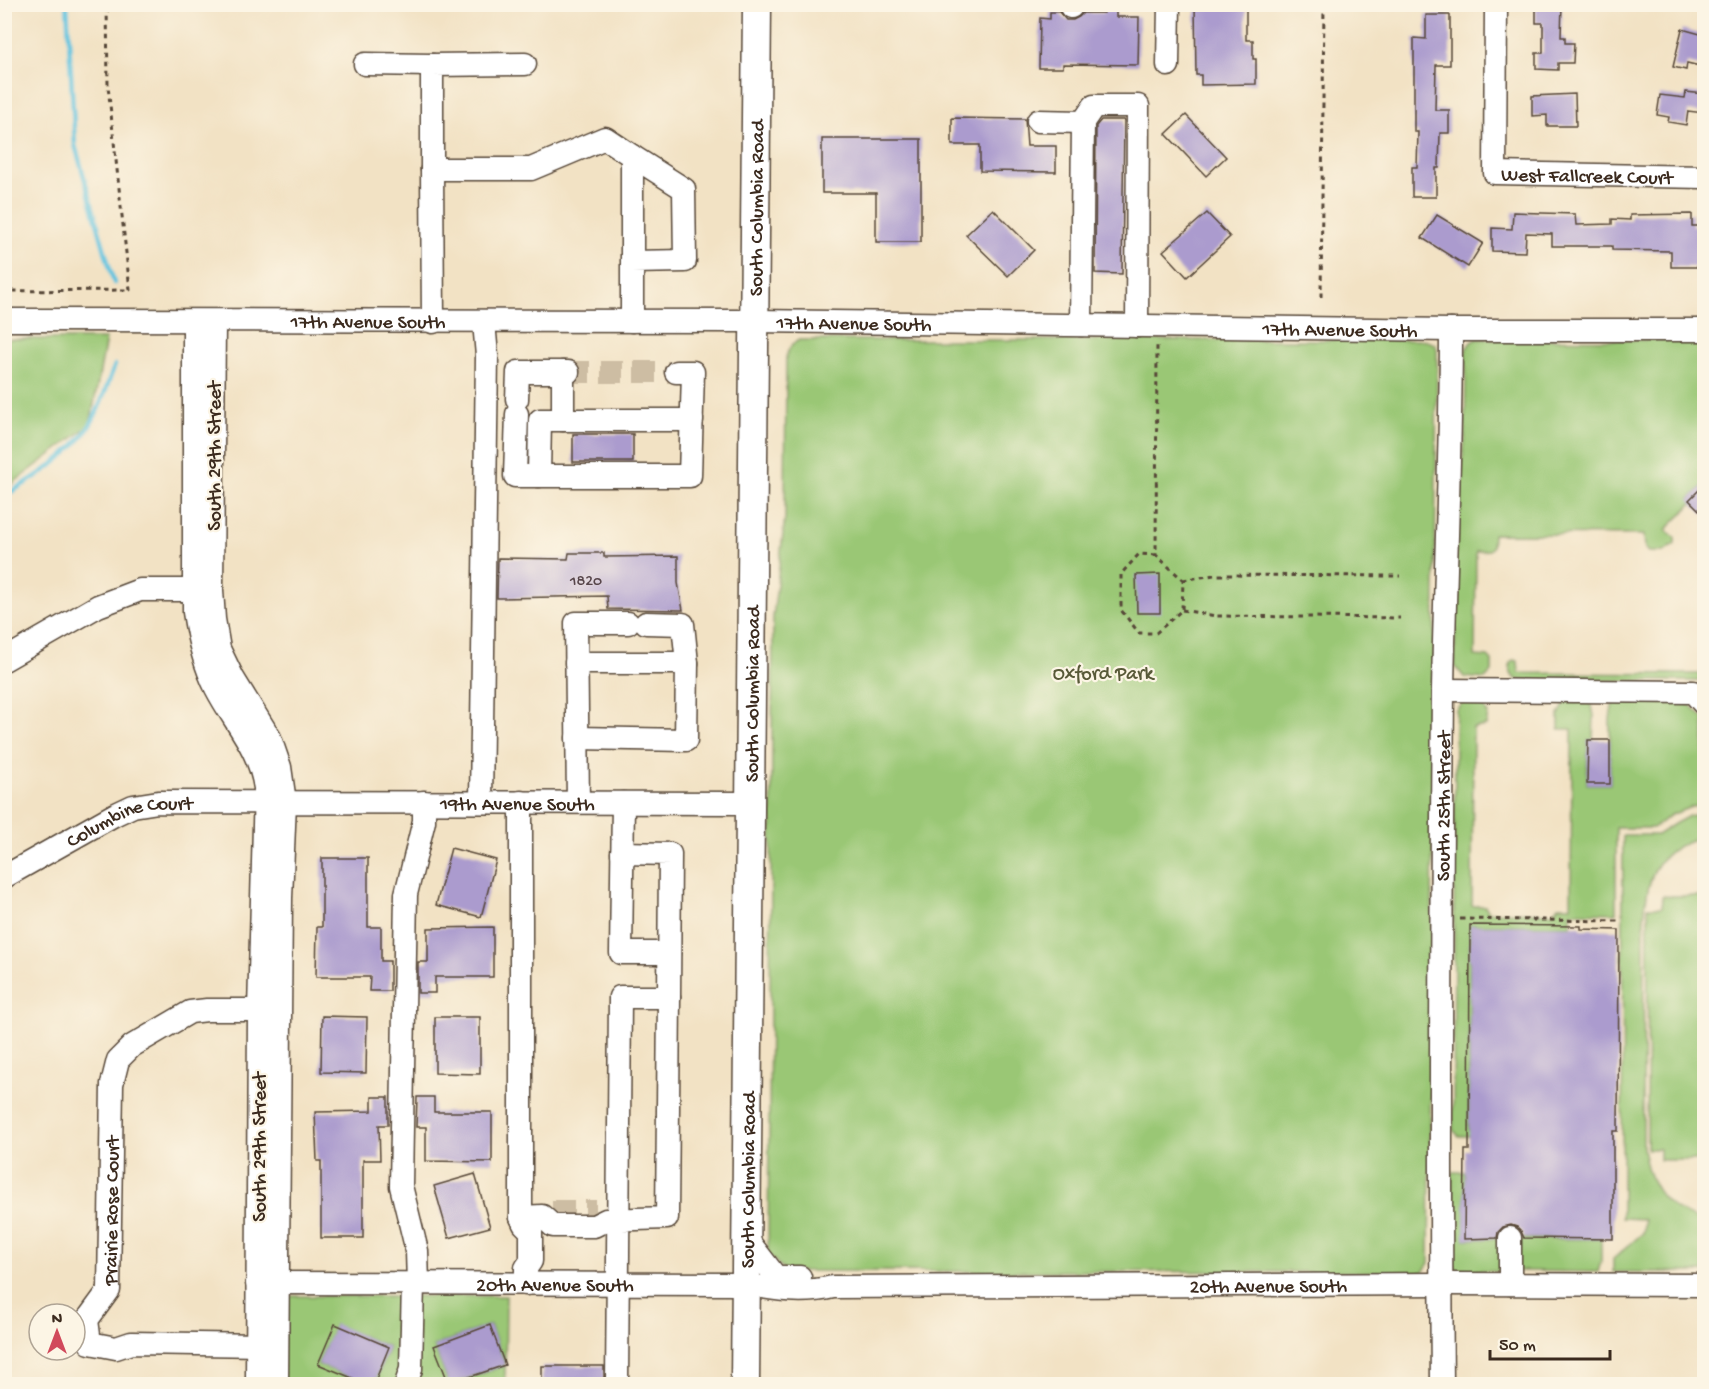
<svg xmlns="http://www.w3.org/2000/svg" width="1709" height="1389" viewBox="0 0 1709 1389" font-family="'Gochi Hand',sans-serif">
<rect width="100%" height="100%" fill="#fcf5e5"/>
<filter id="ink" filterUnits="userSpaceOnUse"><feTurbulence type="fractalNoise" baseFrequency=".0167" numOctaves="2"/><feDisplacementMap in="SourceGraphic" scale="12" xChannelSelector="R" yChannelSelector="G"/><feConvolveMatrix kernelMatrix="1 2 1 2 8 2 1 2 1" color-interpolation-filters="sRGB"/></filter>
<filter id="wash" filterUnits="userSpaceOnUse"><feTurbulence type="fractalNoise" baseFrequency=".008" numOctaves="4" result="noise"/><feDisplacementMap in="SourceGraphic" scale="24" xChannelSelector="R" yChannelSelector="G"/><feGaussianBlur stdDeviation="1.35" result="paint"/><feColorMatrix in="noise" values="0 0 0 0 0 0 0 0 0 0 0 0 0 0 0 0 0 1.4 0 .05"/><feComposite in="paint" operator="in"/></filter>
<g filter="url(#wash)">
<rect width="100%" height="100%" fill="#f2e2c4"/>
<g fill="#9ac775" stroke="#6a784a" stroke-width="1.5">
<path d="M5,339H106L90,425L5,489Z"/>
<path d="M1477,339L1704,340V485L1690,499L1693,503L1666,530L1675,538V544L1664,552H1649L1645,548L1644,535L1493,534L1492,547L1489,550L1476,551L1475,656L1488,657L1492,661V672L1485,679L1464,677L1455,666V530L1465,439L1466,349L1471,342Z"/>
<path d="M799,340H1425L1435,344L1437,349L1429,1263L1423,1272L785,1271L768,1254L773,617L785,517L786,358C788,349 791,344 799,340Z"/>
<path d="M1513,660L1518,661L1519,673L1704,674V681L1519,680C1510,677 1510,671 1510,663Z"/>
<path d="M1463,701H1480L1488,714L1486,726L1473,728L1472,906H1485L1489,912L1553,913L1558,906H1571L1572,729H1559V715L1566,701H1591L1594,716L1593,740H1588L1587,784H1610V719L1613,701L1684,702L1692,706L1704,719V805L1691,807L1671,815L1653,828H1616V913L1571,912V926L1470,925L1469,1129L1472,1136H1459L1453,1130L1455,731L1456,710Z"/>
<path d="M1704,813V836C1657,849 1647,874 1644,919L1643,1147C1648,1186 1665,1211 1704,1221V1272H1613V1259L1644,1232V1219L1622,1218L1623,835H1657L1676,823L1689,816Z"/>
<path d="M1662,896H1704V1160H1660V1149H1647L1648,907H1662Z"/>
<path d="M1452,1172H1465V1239H1601V1261L1598,1272L1457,1270L1452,1261Z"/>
<path d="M284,1296H506L505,1384H453L505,1365L490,1325L434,1346L449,1384H374L389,1347L335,1325L318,1364L367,1384H283Z"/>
</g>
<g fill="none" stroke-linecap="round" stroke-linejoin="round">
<g stroke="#61c3df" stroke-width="4.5">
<path d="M67,4L75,145L114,283"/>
<path d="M4,496C35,478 71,456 90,425C101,407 107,384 115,365"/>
</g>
</g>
<g id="blocks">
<g fill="#ab9bce">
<path d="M1195,4H1246V40H1253V59H1256V84L1201,85V75H1196Z"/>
<path d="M1536,4H1562L1561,37H1565V43H1574L1573,63H1558V70L1536,69V53H1543V23H1536Z"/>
<path d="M1104,10H1116V17H1139L1138,65L1063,64V68H1039L1040,18L1050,19V12H1059L1066,20H1073L1079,17L1083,13H1104Z"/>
<path d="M1426,15H1450V65H1436L1435,110H1449V133H1440L1439,168H1436V197H1412V167H1417L1418,132H1414V38L1426,39Z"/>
<path d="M1682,29L1704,35V55H1702L1700,66L1687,63L1686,70L1673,67Z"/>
<path d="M1686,92L1704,94V113L1688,111L1686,125L1668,122L1669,117L1657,115L1660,95L1685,98Z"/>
<path d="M1575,94L1576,126H1547V115L1532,116V96Z"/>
<path d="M1186,115L1226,157L1206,176L1166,134Z"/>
<path d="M952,118L1025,119L1027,146H1056V172L980,171V145H952Z"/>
<path d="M1101,120H1124L1122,274L1095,273L1096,126Z"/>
<path d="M822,139H921V242H876V193H822Z"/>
<path d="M993,209L1034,250L1008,276L966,235Z"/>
<path d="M1513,212L1575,214L1576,225L1612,224V219L1630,220V215L1692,214V226H1704V267H1671V251L1612,250V246H1552V234L1526,233L1525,252L1492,251V228L1512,229Z"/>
<path d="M1207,213L1230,237L1187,277L1163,251Z"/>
<path d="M1437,215L1483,243L1468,267L1422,238Z"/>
<rect x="573" y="434" width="60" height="28"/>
<path d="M1704,485V515L1689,500Z"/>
<path d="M569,553H604V557L678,556V583L683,610L608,609L607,596L497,598L498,558L568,559Z"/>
<path d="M1160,574V613H1137L1136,575Z"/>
<path d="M1588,740H1610V784H1587Z"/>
<path d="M451,848L496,860L481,917L436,905Z"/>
<path d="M322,858H368V927H381V961H390V991H369L370,977H316L317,927H322Z"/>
<path d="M1470,925L1581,926V929L1619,930L1618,1131H1613V1239L1524,1238L1521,1231L1517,1227L1511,1225L1503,1227L1498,1232L1497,1238L1464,1239L1465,1150H1469Z"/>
<path d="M493,927V977H435V993H418V962H428V928Z"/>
<path d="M322,1016L367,1017L366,1073L321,1072Z"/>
<path d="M435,1017H480V1074L435,1073Z"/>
<path d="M372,1097H388V1125H379L380,1160H363V1238H321V1161H317L315,1112L372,1111Z"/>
<path d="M417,1097H434V1112H492V1162L426,1161V1127H416Z"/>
<path d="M475,1174L490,1227L449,1238L434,1186Z"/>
<path d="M335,1324L389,1347L374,1384H367L318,1364Z"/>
<path d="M490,1325L505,1365L449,1384L434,1346Z"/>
<rect x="542" y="1366" width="62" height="18"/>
</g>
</g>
</g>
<g filter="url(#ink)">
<use href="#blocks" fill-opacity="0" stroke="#564637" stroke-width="1.5"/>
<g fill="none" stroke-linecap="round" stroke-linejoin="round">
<g stroke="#cdbda3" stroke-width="22" stroke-dasharray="22 11" stroke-linecap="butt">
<path d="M568,372H676"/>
<path d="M552,1211H596"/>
</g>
<g stroke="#564637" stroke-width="25">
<g id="minor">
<path id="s1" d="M1496,4L1495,173L1704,177"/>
<path d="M1071,7L1072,4"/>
<path d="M365,64L432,65"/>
<path d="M525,64L432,65V169H531L605,138L632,156"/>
<path d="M1168,65L1169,4"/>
<path d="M1038,121L1083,122"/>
<path d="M432,169L433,322"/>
<path d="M632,262L685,261L684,189L632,156V321"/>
<path id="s2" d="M4,320L754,321L1451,330H1704"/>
<path d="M194,322V612C198,638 204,664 216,688C234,723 259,747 265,788L259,1010L257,1384"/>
<path d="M214,322L212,590L214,619L219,649L233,678L270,738L280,767L285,802L281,898L277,1384"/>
<path d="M1081,325L1083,122L1094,106H1138L1137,326"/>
<path d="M517,399L518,372H568"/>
<path d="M517,414L515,476H690L693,372H676"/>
<path d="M563,420V372"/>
<path d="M539,476L540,420H692"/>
<path d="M646,623L683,624L687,663"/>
<path d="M4,660L98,606L140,590H207"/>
<path d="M576,663H687L686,740L577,738"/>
<path d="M1443,690L1693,692L1704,704"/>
<path d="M481,802L487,356L484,322"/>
<path d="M521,802V1217L524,1224L531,1231V1261L526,1268V1284"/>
<path d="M578,802L576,623H628"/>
<path d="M623,803L621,953H669"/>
<path d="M622,853L670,854L669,997"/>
<path id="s3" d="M4,877L114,815L133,806L158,802L749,803"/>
<path d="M521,1217L542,1216L553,1226H594L606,1220L667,1218L669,997H620L617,1384"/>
<path d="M746,1238L776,1277H800"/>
<path d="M1510,1238V1284"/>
<path id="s4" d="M257,1283L746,1284C775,1290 804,1294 833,1287L1441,1284L1704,1285"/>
<path d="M418,1283L417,1251L401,1186L406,894L424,821V802"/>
<path id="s5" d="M270,1345L131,1343L116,1348L90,1343L87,1320L109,1290L112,1084L118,1060L132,1046L190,1012L207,1010H273"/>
<path d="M406,1384L411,1369L413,1283"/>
<path id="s6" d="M1442,1384C1440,1153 1441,922 1443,690C1445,570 1451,450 1451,330"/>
</g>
</g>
<g stroke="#564637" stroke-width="31">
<g id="major">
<path id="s7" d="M745,1384L757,4"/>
</g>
</g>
<g stroke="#564637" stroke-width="3" stroke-dasharray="4.5 4.5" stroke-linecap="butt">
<path d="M4,291L130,290L108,86L107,4"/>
<path d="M1321,297L1324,4"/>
<path d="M1156,555L1139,554L1121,574V610L1139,633H1156L1182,610L1183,580L1156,555L1157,343"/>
<path d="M1183,580L1214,575L1400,576"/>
<path d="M1182,610L1216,616L1400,618"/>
<path d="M1460,919L1620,921"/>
</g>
<use href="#minor" stroke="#fff" stroke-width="22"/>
<use href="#major" stroke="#fff" stroke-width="28"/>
</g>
</g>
<g text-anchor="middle" stroke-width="4.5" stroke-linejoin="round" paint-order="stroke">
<g font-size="16" fill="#57464a">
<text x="586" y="585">1820</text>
</g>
<g font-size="20" fill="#3b2a1e" stroke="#fcf5e5">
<text dy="7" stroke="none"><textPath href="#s1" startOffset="261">West Fallcreek Court</textPath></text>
<text dy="7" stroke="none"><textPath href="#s7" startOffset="1176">South Columbia Road</textPath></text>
<text dy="7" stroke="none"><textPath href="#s2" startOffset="364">17th Avenue South</textPath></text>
<text dy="7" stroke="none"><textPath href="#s2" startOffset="850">17th Avenue South</textPath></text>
<text dy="7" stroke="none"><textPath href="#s2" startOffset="1336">17th Avenue South</textPath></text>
<text transform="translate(213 456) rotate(-90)" y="7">South 29th Street</text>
<text dy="7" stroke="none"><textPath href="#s7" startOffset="690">South Columbia Road</textPath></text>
<text dy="7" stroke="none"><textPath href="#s3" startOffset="532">19th Avenue South</textPath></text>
<text dy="7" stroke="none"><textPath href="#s6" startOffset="578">South 25th Street</textPath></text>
<text dy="7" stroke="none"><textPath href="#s3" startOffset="140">Columbine Court</textPath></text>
<text transform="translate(258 1147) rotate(-90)" y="7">South 29th Street</text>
<text dy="7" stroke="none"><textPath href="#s7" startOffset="204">South Columbia Road</textPath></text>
<text dy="7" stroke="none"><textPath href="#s5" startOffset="321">Prairie Rose Court</textPath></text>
<text dy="7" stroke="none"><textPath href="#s4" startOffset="298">20th Avenue South</textPath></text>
<text dy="7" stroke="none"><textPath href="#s4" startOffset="1012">20th Avenue South</textPath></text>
</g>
<g font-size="20" fill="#585938" stroke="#fcf5e5">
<text x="1103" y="679">Oxford Park</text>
</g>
</g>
<rect width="1709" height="1389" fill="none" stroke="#fcf5e5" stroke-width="24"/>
<g transform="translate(57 1332)"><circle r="28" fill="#fcf5e5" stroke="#afa495" stroke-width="1.5"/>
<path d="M0-4.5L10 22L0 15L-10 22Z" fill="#d1495b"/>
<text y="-9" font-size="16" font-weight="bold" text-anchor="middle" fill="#3b2a1e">N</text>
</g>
<path d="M1490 1350v9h120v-9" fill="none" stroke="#3b2a1e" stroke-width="3"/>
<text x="1499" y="1350" font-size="18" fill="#3b2a1e" stroke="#fcf5e5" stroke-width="4.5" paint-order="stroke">50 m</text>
</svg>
